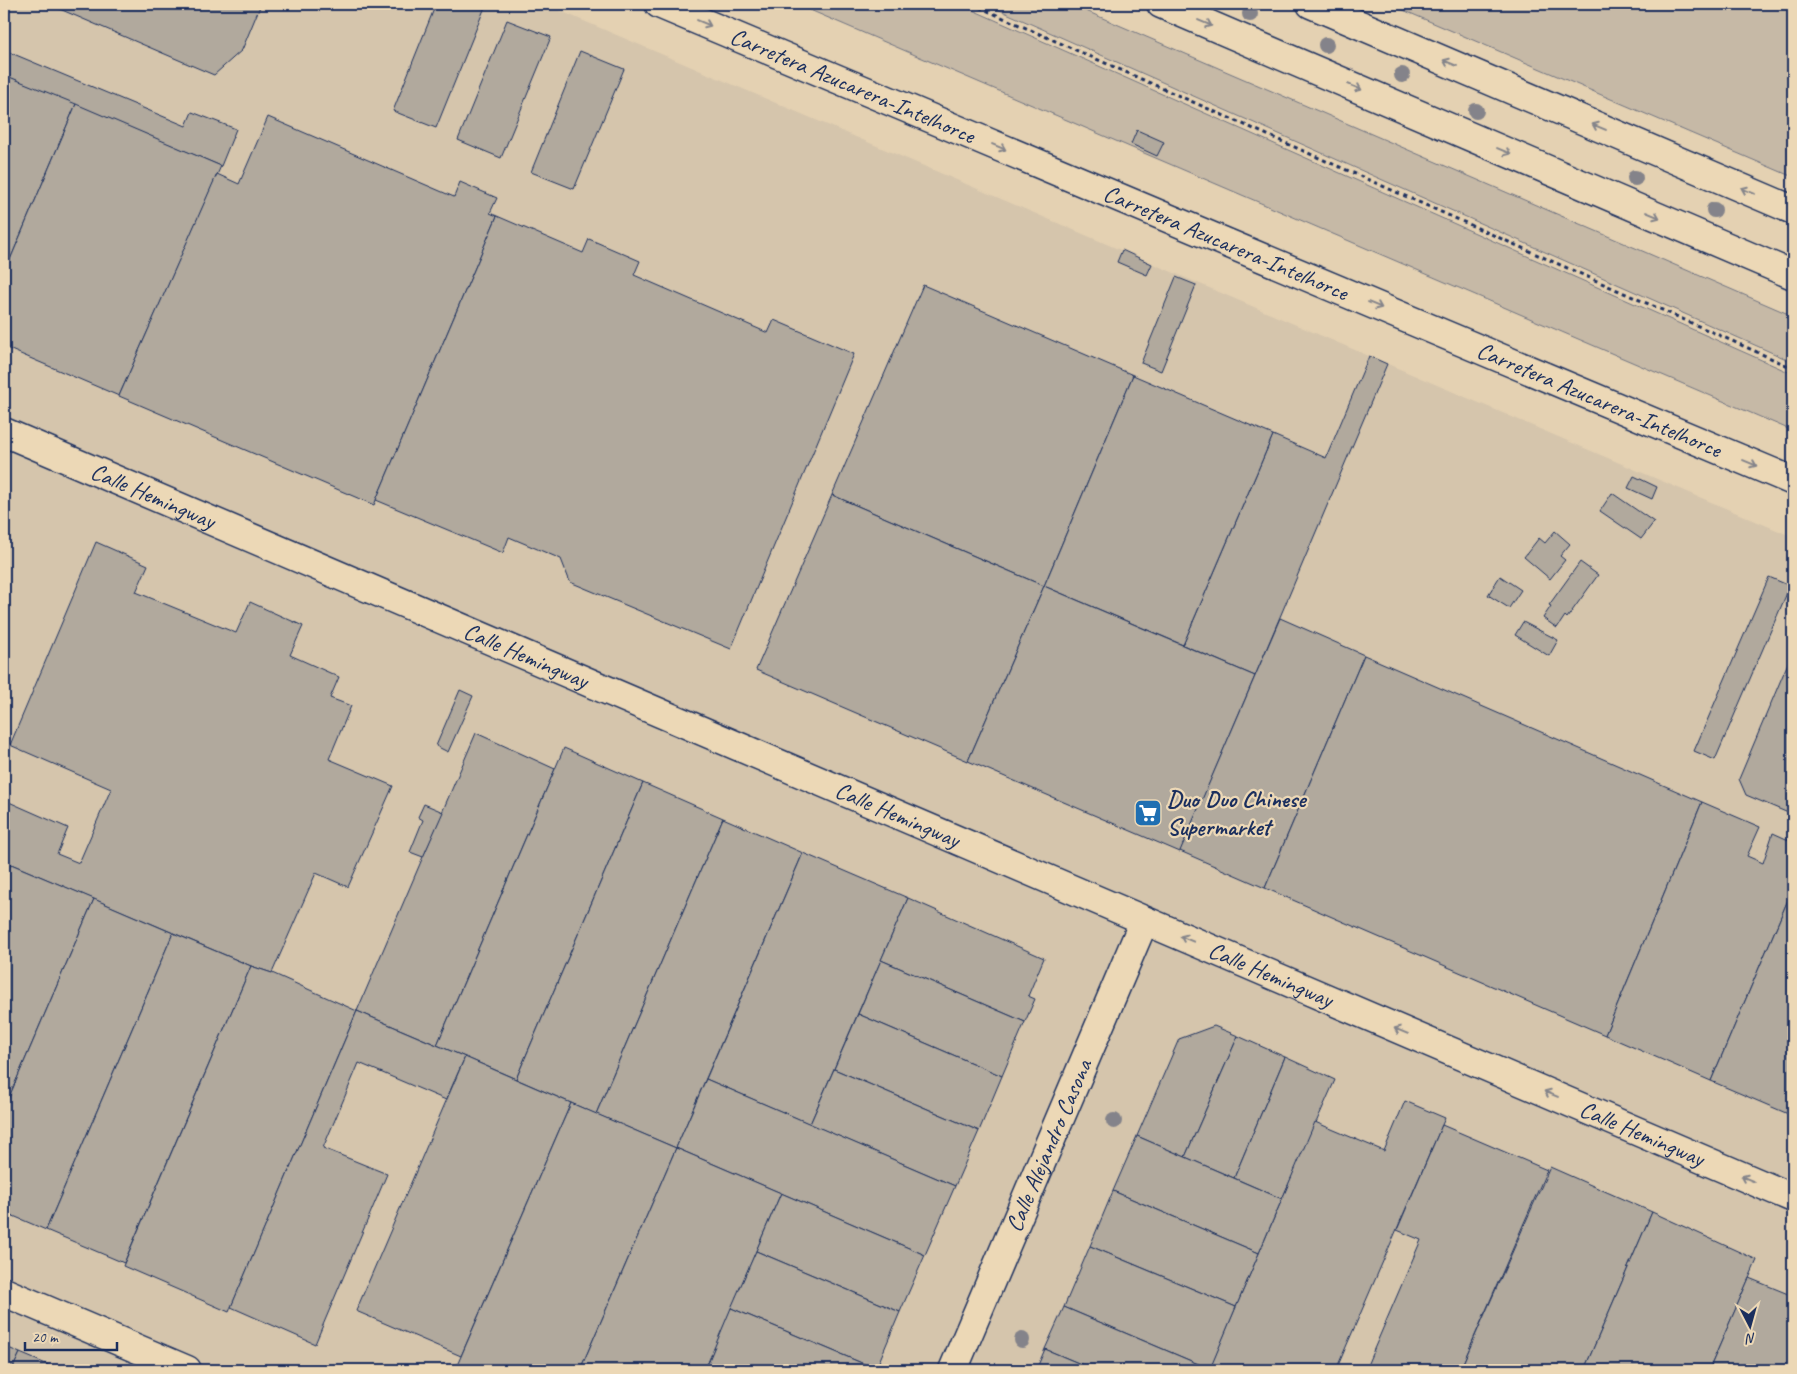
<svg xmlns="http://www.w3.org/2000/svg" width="1797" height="1374" viewBox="0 0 1797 1374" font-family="Caveat,sans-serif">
<rect width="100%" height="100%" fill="#e4d1b2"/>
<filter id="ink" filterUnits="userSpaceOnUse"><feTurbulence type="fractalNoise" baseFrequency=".02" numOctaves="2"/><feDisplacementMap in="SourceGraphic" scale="10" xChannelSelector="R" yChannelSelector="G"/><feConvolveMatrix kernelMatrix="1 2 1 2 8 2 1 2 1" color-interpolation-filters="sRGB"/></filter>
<g filter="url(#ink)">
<path fill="#d5c5ac" d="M4,4H544L1793,537V1370H4Z"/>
<g fill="#c6b9a6" stroke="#707482">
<path d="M796,4H959L1793,374V431Z"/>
<path d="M986,4H1070L1793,316V362Z"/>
<path d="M1389,4H1793V177Z"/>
</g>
<g fill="#b1a99d" stroke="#1b2f5e">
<path d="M48,4H261L242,50L214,75Z"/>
<path d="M436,4H476L485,7L436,128L393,111Z"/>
<path d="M507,20L551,37L501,158L458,140Z"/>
<path d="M4,50L186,126L192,112L236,129L221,166L4,75Z"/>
<path d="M580,51L624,69L574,189L531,172Z"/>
<path d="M7,76L76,104L4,274V83Z"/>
<path d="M76,104L221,166L119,396L4,347V274Z"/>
<path d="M268,117L454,197L460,182L497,198L490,213L497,216L374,505L119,396L217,174L239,184Z"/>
<path d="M1137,130L1164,142L1157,156L1131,144Z"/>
<path d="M497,216L583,253L589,239L640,261L634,275L768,333L774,320L854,354L731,649L570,582L561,559L509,537L503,553L376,500Z"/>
<path d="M1122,250L1152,264L1147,275L1117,262Z"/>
<path d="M1176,277L1196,285L1161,371L1141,363Z"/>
<path d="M923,285L1133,375L1044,586L832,495Z"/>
<path d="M1369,356L1387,364L1255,676L1183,645L1273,435L1326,458Z"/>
<path d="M1133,375L1273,435L1183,645L1044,586Z"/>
<path d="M1634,476L1657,487L1652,499L1628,488Z"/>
<path d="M1612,493L1654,522L1641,539L1600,511Z"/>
<path d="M832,495L1044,586L968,761L756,670Z"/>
<path d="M1555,531L1570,544L1560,556L1565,560L1550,579L1524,557L1539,538L1545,543Z"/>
<path d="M96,542L148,565L136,592L236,633L250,602L303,626L290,655L339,677L330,698L351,706L329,759L393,786L348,887L316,873L272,973L251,966L4,861V814L9,802L68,828L57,854L79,863L111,789L10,745Z"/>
<path d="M1580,562L1598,575L1567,618L1565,616L1557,628L1543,618L1551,606L1549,605Z"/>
<path d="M1500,576L1521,590L1509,608L1488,595Z"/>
<path d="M1769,577L1790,586L1715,760L1694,751Z"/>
<path d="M1044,586L1255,676L1180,852L968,761Z"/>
<path d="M1280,618L1364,655L1265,888L1180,851Z"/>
<path d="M1523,622L1558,640L1549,656L1515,635Z"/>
<path d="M1793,651V815L1746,795L1739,779Z"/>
<path d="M1364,655L1702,802L1605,1035L1265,888Z"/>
<path d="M460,690L473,696L448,752L436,746Z"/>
<path d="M476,733L555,769L437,1045L357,1011Z"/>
<path d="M564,748L643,783L516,1079L437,1045Z"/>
<path d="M643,783L723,818L596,1114L516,1079Z"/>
<path d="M1702,802L1760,827L1747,856L1763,863L1773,833L1793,842V888L1711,1081L1605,1035Z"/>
<path d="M424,804L443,812L423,857L410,852L423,820L418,817Z"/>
<path d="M723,818L803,853L676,1148L596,1114Z"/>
<path d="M803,853L908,898L810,1124L706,1079Z"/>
<path d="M4,861L11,864L4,881Z"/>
<path d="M11,864L94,899L4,1109V881Z"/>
<path d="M1793,888V1116L1711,1081Z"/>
<path d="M908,898L1044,958L1028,996L1035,999L1025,1022L881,960Z"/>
<path d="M94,899L173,933L46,1230L4,1212V1109Z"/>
<path d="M173,933L251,966L124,1263L46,1230Z"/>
<path d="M881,960L1025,1022L1002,1076L858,1014Z"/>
<path d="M251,966L272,973L357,1011L229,1312L123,1266Z"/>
<path d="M357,1011L465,1057L446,1100L359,1063L323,1148L387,1174L315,1344L231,1307Z"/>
<path d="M858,1014L1002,1076L979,1131L834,1069Z"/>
<path d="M1214,1026L1238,1036L1185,1157L1137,1136L1179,1039Z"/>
<path d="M1238,1036L1285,1057L1234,1178L1185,1157Z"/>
<path d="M465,1057L571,1103L461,1356L356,1311Z"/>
<path d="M1285,1057L1335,1080L1282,1199L1234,1178Z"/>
<path d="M834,1069L979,1131L955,1186L810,1124Z"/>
<path d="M706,1079L955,1186L925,1255L676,1148Z"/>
<path d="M1405,1101L1445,1118L1336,1370H1209L1315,1122L1384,1151Z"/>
<path d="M571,1103L676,1148L580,1370H455Z"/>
<path d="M1442,1125L1547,1170L1460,1370H1365L1421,1240L1397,1230Z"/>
<path d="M1137,1136L1282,1199L1259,1253L1113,1191Z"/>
<path d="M676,1148L781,1193L705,1370H580Z"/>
<path d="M1550,1167L1652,1212L1584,1370H1460Z"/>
<path d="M1113,1191L1259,1253L1236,1307L1090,1246Z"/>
<path d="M781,1193L925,1255L900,1312L756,1251Z"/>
<path d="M1652,1212L1757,1260L1709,1370H1584Z"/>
<path d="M1090,1246L1236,1307L1210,1369L1064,1307Z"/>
<path d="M756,1251L900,1312L876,1369L731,1308Z"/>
<path d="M1749,1278L1793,1296V1370H1709Z"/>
<path d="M1064,1307L1210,1369L1209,1370H1095L1045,1349Z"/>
<path d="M731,1308L876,1369V1370H720L707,1365Z"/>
<path d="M4,1346L20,1353L12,1370H4Z"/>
<path d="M1045,1349L1095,1370H1036Z"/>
<path d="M20,1353L60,1370H12Z"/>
<path d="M707,1365L720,1370H705Z"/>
</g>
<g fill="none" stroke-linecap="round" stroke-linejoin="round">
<g stroke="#1b2f5e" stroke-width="31">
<g id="minor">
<path id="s1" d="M659,4L1793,481"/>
<path id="s2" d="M4,432L1793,1198"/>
<path d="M4,1292L187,1370"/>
<path id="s3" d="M953,1370L1144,921"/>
</g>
</g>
<g stroke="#1b2f5e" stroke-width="31">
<g id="major">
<path d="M1161,4L1793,275"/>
<path d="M1311,4L1793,210"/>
</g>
</g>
<path stroke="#1b2f5e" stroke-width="3" stroke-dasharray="4 4" stroke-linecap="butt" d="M972,4L1793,368"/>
<use href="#minor" stroke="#ecd8b6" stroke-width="28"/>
<use href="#major" stroke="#ecd8b6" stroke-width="28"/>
</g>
<g fill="#84838a">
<circle cx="1250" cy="14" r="8"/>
<circle cx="1326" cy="45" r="8"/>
<circle cx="1402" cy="75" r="8"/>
<circle cx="1476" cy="111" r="8"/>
<circle cx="1635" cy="178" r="8"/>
<circle cx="1714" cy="210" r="8"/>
<circle cx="1114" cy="1121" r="8"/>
<circle cx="1022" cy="1340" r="8"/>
</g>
<defs><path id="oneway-shaft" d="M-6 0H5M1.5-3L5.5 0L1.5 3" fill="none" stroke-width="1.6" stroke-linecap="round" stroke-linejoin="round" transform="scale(1.25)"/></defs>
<g stroke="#84848a">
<use href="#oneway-shaft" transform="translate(704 23) rotate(23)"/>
<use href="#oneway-shaft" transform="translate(1205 23) rotate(23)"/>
<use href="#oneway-shaft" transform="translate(1450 63) rotate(-157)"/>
<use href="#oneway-shaft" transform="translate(1355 87) rotate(23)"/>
<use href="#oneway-shaft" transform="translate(1599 127) rotate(-157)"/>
<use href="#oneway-shaft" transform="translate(999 147) rotate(23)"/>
<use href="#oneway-shaft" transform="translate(1504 151) rotate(23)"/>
<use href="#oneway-shaft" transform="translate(1748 191) rotate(-157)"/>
<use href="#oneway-shaft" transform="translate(1653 215) rotate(23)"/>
<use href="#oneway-shaft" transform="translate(1375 305) rotate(23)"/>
<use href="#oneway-shaft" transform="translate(1750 463) rotate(23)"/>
<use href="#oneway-shaft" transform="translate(1187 939) rotate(-157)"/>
<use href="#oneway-shaft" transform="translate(1401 1031) rotate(-157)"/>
<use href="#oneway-shaft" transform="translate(1551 1094) rotate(-157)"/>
<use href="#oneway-shaft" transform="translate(1748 1179) rotate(-157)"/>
</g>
</g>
<defs>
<g id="supermarket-square" transform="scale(1.4375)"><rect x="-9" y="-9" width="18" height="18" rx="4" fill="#1f6fb2" stroke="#ecd8b6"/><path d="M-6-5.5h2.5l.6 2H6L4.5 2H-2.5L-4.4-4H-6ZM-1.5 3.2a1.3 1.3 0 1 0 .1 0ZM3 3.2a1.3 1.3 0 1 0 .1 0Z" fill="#fff"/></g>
</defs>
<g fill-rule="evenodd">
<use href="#supermarket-square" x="1148" y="813"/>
</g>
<g text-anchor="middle" stroke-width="4.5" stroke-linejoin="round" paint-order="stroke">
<g font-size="24" fill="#1b2f5e" stroke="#ecd8b6">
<text dy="8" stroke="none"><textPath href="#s1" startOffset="210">Carretera Azucarera-Intelhorce</textPath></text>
<text dy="8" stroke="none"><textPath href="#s1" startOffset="615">Carretera Azucarera-Intelhorce</textPath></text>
<text dy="8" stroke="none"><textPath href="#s1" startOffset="1020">Carretera Azucarera-Intelhorce</textPath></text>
<text dy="8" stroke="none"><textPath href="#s2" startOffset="162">Calle Hemingway</textPath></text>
<text dy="8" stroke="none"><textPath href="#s2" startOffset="568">Calle Hemingway</textPath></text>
<text dy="8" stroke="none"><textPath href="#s2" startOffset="972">Calle Hemingway</textPath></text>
<text dy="8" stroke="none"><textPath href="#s2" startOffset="1378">Calle Hemingway</textPath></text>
<text dy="8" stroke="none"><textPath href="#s2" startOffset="1782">Calle Hemingway</textPath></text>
<text dy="8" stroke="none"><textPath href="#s3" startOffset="244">Calle Alejandro Casona</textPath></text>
</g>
<g font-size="24" font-weight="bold" fill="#1b2f5e" stroke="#ecd8b6" text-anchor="start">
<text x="1167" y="807">Duo Duo Chinese<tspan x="1167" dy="28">Supermarket</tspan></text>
</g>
</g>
<rect width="1797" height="1374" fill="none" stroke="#ecd8b6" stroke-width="20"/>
<rect x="10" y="10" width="1777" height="1354" fill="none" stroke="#1b2f5e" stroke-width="2" filter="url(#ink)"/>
<g transform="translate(1750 1326) rotate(174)" stroke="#ecd8b6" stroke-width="4" paint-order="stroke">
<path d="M0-4L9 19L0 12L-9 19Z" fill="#1b2f5e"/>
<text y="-8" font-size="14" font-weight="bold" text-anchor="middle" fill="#1b2f5e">N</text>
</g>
<path d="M25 1342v8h92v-8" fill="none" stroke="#1b2f5e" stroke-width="2.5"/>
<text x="32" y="1342" font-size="15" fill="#1b2f5e" stroke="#ecd8b6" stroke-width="4" paint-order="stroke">20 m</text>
</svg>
